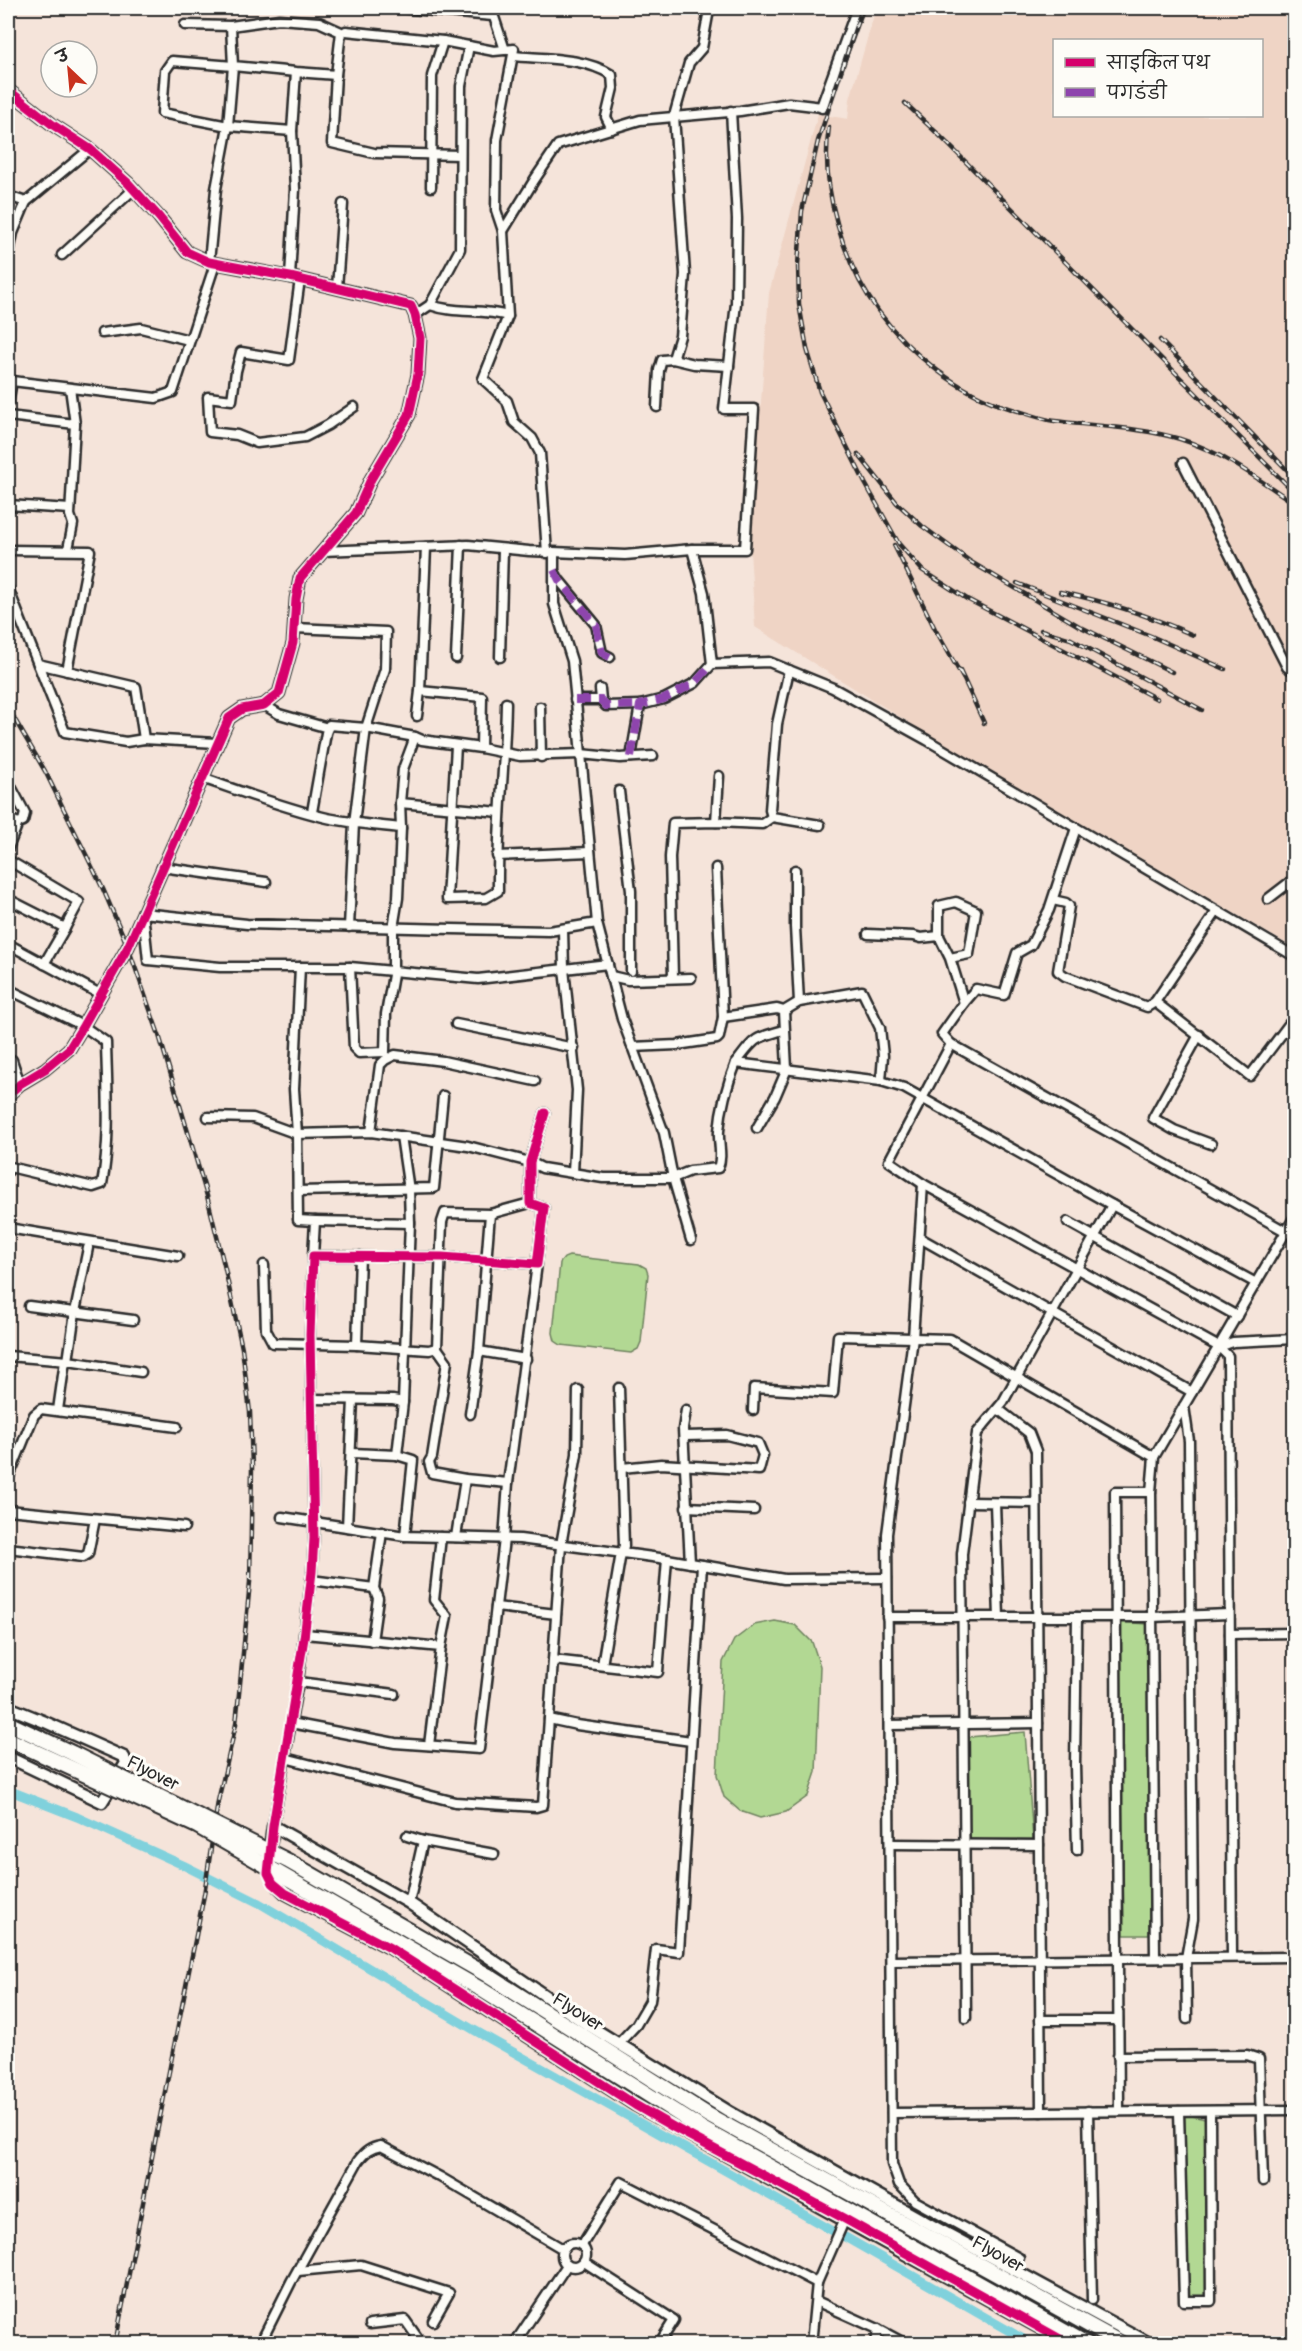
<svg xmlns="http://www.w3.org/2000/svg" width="1302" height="2351" viewBox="0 0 1302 2351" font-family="Pangolin,'Playpen Sans Deva',sans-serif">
<rect width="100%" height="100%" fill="#f5e4da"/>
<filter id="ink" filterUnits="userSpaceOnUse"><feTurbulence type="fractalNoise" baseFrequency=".0167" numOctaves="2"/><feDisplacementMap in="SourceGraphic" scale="12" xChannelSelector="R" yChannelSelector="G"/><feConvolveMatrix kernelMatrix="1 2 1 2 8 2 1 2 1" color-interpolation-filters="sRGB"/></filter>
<g filter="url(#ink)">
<path fill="#efd4c5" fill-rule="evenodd" d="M876,8H1294V948L931,736L755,627L750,551L769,293L818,114L848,119L850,99ZM1054,40H1262V116H1054Z"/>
<g fill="#b2d893" stroke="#6e825f" stroke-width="1.5">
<path d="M569,1256L639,1264L646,1268L648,1274L641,1342L638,1349L631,1353L561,1345L555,1341L553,1333L560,1263L564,1258Z"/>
<path d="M775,1621L795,1625L812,1642L820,1666L816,1772L808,1796L786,1812L760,1818L740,1811L724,1797L717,1775L723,1662L734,1640L754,1625Z"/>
<path d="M1120,1622L1148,1624L1149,1935H1124Z"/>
<path d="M1025,1732L1033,1839L969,1840V1737Z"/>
<path d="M1183,2114L1205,2119L1206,2297L1186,2296Z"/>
</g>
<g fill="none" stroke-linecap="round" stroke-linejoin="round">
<g stroke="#80d1dc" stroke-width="9">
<path d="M8,1790L77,1817L183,1865L259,1903L474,2030L833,2231"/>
<path d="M845,2237L1032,2344"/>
</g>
<g stroke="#2b2b2b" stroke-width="13">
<g id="minor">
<path d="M399,8L493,16"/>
<path d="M491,8L505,50"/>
<path d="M185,25L231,26"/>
<path d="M346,31L443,41L494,51L514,49L497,140L496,210L503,231L535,179L558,145L640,120L740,111L789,103L822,107"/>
<path d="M513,56C546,59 583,57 612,75L613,88L606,117L612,129"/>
<path d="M172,61L233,66L228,126L162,113L165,71Z"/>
<path d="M336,75L332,143L374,153L460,155"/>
<path d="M431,187L432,76L443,41"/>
<path d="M8,196L26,202L90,149"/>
<path d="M503,231L508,316L483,379L507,401L514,422L532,438L540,453L547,553"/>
<path d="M62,255L134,189"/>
<path d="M8,258L13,233L26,202"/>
<path d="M209,262L216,189L228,126L292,131"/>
<path d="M290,277L295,189L292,131L296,72L233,66L231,26L279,19L319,22L341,32L336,75L296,72"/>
<path d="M300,279L289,360L241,352L236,371L232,400L208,397L210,432L237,435L257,443L305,437L328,425L354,407"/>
<path d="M337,288L343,204"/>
<path d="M430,305C455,314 482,308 508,316"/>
<path d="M415,315L430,305L460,249L461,86L469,46"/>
<path d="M102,333L141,328L189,340"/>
<path d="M673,359L680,336L685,274L674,116L689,63L702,48L709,10L705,8"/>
<path d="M8,403L12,381L156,398L173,392L215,264"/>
<path d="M657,407L659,370L662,360L673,359L694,364L729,366"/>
<path d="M8,416L75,424"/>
<path d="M1183,463L1287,667L1294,671"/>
<path d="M8,505L70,509"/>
<path d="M68,549L73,524L70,515L75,424L70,388"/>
<path d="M692,549L704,593L712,664L769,662L833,688L927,740L1294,956"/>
<path d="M8,550L90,551L67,671"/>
<path d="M323,551L468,545L529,551L625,555L692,549H745L754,409H724L736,303L737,219L731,111"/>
<path d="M555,573L559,580L596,625L602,653L610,657"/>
<path d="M8,588L38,664L136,687L144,739L217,743"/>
<path d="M294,628L386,632L385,669L366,728L415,737L422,740L481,748L520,756L581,754L572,661L554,604V553"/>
<path d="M500,657L503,549"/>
<path d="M456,658L461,545"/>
<path d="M38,664L65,732L126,742L144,739"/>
<path d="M789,670L777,724L770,810L772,817L820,825"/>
<path d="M600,689L601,700"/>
<path d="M420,691L482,697L481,748"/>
<path d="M575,700H601L606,706L640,705"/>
<path d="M264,705L279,714L328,728"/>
<path d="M540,707L541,757"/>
<path d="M417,716L420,691L426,547"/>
<path d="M456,746L447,899L486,898L498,891C497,828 505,766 506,703"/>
<path d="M631,757L640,705L664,699L695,683L712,664"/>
<path d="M202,778C242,792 282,807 323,817C348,823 375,825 401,828"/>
<path d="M8,781L25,813L23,821L18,823L8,848"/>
<path d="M619,791L631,891V971"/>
<path d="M400,803L500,812"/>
<path d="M312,812L326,733L329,725L366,728L354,823L349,927"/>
<path d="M8,818L18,823"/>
<path d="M716,822L719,776"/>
<path d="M497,856L590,852"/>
<path d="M8,860L79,902L65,928"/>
<path d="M162,867L266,882"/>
<path d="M795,870V927L799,1002"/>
<path d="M8,899L65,928L44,964"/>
<path d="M1268,899L1294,879"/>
<path d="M1053,900L1066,903L1069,906L1058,971L1065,976L1147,1007L1155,1002"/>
<path d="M1217,911L1155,1002L1250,1076L1290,1023L1294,1024"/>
<path d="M597,923L549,931L452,929L247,924L143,913L148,960L220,967H350L478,979L608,964"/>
<path d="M563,929L564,969L577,1090L573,1173"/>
<path d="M868,934L914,936L921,938L939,936"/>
<path d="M8,944L100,994"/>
<path d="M950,958L969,954L976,911L956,902L939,906V936L950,958L964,1003L942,1034L951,1044L1294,1236"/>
<path d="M300,967L294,1089L297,1134L298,1220L315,1221L313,1256"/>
<path d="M350,967L354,1048L359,1053L385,1052L386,1014L393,975V928L398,898L401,828L400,803L403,769L415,737"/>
<path d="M611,976L628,980L691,978"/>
<path d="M673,977L670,857L673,823L716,822L762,824L772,817"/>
<path d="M8,989L83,1026L106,1042C107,1090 111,1138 102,1184L93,1187L10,1167L8,1171"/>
<path d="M964,1003L976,989L1004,995L1017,953L1031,945L1049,910L1076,828"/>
<path d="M723,1017L777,1009L784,1011L799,1002L862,991L880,1028L883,1056L881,1081"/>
<path d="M456,1024L574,1048"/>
<path d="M1199,1035L1153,1118L1174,1130L1211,1144"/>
<path d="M951,1044L889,1161L923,1184L1219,1347L1228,1356L1232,1957"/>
<path d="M632,1047L677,1045L717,1039L719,1037L723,1017L716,868"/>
<path d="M8,1058L12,1060L20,1084"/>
<path d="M736,1063C755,1038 754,1038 784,1030"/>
<path d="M208,1117L253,1118L297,1134L371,1132L468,1146L530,1162L542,1168L603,1178H673L664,1133L622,1019L597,923L581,754L620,758L653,756"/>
<path d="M757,1128L775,1097L787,1069L784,1011"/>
<path d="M371,1132L380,1065L385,1060L395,1055L443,1061L535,1081"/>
<path d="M923,1184L913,1338L887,1534L892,2164L899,2184L915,2201L1019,2258"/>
<path d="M298,1191L434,1188L443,1096"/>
<path d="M315,1221L410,1223"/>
<path d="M1068,1222L1237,1316"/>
<path d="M8,1228L178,1256"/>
<path d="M920,1238L1192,1392"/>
<path d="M691,1240L673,1178L690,1171L718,1168C723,1156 718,1143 719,1131C721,1106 727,1085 736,1063L881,1081L904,1088L1112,1205L1256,1283"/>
<path d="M264,1265L266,1330L273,1343L357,1345L429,1350L437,1348"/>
<path d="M29,1306L133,1320"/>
<path d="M357,1345L360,1256"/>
<path d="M1219,1347L1233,1342L1294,1339"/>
<path d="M479,1351L526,1359"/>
<path d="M8,1356L68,1361L141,1372"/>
<path d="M68,1361L75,1312L88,1248"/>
<path d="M311,1399L393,1400L403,1402"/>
<path d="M1184,1406L1189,1441L1193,1919L1186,1958L1187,2019"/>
<path d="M998,1409L1029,1433L1036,1451L1041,2112"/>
<path d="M58,1410L65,1361"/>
<path d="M686,1410L683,1429L690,1563"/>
<path d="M753,1410L754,1388L833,1393L838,1336L950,1339L1154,1457"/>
<path d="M470,1414L479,1351L490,1214"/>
<path d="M352,1453L397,1455L413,1460L405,1536"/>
<path d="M397,1455L403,1402L410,1223L409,1190L401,1136"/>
<path d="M622,1468L661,1464L759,1470L763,1455L758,1443L727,1435L685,1436"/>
<path d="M8,1479L34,1415L41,1409L177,1427"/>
<path d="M508,1483L465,1479L432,1473L429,1462L432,1457L447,1362L437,1348L442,1222L445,1213L490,1214L530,1203"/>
<path d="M968,1502L1036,1503"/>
<path d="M995,1503L999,1617"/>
<path d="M686,1507L754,1510"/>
<path d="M8,1510L184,1527"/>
<path d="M282,1517L405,1536L520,1539L667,1559L784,1579L887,1578"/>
<path d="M347,1527L353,1400"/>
<path d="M441,1537L434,1600L447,1616L441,1647"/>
<path d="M456,1537L465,1479"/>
<path d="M8,1548L83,1557L88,1554L95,1519"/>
<path d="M311,1580L374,1588"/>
<path d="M496,1607L556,1614"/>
<path d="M887,1617H1152L1229,1614"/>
<path d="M1077,1617L1075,1765L1077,1850"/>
<path d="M305,1634L441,1647L429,1745"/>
<path d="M1230,1634L1294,1633"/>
<path d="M372,1641L378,1598L374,1588L382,1532"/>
<path d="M553,1660L658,1672L667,1559"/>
<path d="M602,1665L621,1553L624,1546L619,1388"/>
<path d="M298,1682L394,1694"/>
<path d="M549,1719L577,1725L691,1741"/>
<path d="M291,1723L395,1743L479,1749L504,1539L508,1483L537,1264"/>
<path d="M889,1725L1038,1723"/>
<path d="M285,1758L455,1802L536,1807L543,1805L561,1545L577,1454L578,1390"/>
<path d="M273,1826L298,1682L312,1572L314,1538L310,1335L313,1256L442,1257L537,1264L544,1208L530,1203V1162L545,1113"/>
<path d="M407,1836L423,1841L409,1903"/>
<path d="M423,1841L494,1854"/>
<path d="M890,1844L1039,1845"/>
<path d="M1155,1958L1151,1492L1154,1457L1294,1218"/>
<path d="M891,1961L1294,1957"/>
<path d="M966,2018L962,1554L977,1433L1003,1402L1112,1205"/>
<path d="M1040,2020H1118"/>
<path d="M619,2043L636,2025L650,2001L656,1949L679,1952L702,1565"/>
<path d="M1118,2056L1247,2055L1259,2059L1263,2181"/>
<path d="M1088,2111L1092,2300"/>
<path d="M1119,2111L1115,1492H1151"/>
<path d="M1179,2111L1184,2301H1211L1210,2112"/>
<path d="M892,2113L1294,2110"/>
<circle cx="574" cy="2255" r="12"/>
<path d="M582,2245L621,2182L817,2283"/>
<path d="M584,2262L674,2320L659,2344"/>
<path d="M298,2271L361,2265L449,2293L433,2321"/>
<path d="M816,2301L878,2329L876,2344"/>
<path d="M370,2324L405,2320L422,2344"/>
<path d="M878,2329L906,2344"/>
<path d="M8,2342L12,2344"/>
<path d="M260,2344L291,2282L358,2161C365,2152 370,2148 381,2146L440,2177L563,2249"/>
<path d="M514,2344L567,2265"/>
<path d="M811,2344L817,2283L845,2219"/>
</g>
</g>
<g stroke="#2b2b2b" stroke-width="15">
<g id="tertiary">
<path d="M8,90L53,125L90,149L128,183L159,217L187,252L209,262L290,277L411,306L415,315L420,338L418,374L409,415L371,479L356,513L300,578L296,599L293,643L279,693L264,705L242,709L229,718L128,947L83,1026L69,1049L45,1069L20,1084L8,1095"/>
<path d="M822,107L858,8"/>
<path d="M8,1707L45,1722L124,1757L126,1763L102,1802L8,1757"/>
<path d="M1069,2344L635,2105L390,1948L285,1893C260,1872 270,1856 273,1826L409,1903L588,2025L728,2111L933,2226L1151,2344"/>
</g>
</g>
<g stroke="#2b2b2b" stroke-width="18">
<g id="trunk">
<path d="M487,1975L708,2115L1123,2344"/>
<path d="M479,1988L701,2128L1087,2344"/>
</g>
</g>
<use href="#minor" stroke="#fdfcf7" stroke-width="8"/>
<use href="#tertiary" stroke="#fdfcf7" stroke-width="10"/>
<use href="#trunk" stroke="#fdfcf7" stroke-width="14"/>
<g stroke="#2b2b2b" stroke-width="4.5">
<g id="rail">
<path d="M862,8L818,141L802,211L798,265L799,304L807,349L820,392L865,483L899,544L922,570L967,599L1157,699"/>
<path d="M905,103L939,135L1294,492"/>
<path d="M829,127C820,186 843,264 879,312C910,354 959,393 1009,408C1022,412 1036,417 1049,420C1092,427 1137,426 1180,439C1222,452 1258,479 1294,503"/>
<path d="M1160,340L1294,477"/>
<path d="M858,454L897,503L922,526L971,562L1079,626L1172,672"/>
<path d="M894,545L935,629L963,678"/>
<path d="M1017,583L1151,636L1225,669"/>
<path d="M1060,592C1105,601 1150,616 1193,635"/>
<path d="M1041,630L1071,639L1202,710"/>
<path d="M960,671L984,723"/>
<path d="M8,708L45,771L103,889L128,947L159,1035L207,1196L225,1269L242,1348L250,1412L252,1467L250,1582L236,1724L218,1801L204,1895L115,2344"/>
</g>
</g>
<use href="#rail" stroke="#fdfcf7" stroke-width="2" stroke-dasharray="7" stroke-linecap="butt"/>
<g stroke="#2b2b2b" stroke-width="18" stroke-linecap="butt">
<g id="trunk-bridge">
<path d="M8,1723L72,1753L288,1861L487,1975"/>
<path d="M8,1739L197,1826L479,1988"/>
</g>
</g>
<use href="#trunk-bridge" stroke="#fdfcf7" stroke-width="14"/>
<g stroke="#8e44ad" stroke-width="8" stroke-dasharray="15 8" stroke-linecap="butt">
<path d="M554,570L559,580L596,625L602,653L610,657"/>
<path d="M575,700H601L606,706L640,705"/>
<path d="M631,757L640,705L664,699L695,683L712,664"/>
</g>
<g stroke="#fdfcf7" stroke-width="13">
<g id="cycleway">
<path d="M8,90L53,125L90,149L128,183L159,217L187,252L209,262L290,277L411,306L415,315L420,338L418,374L409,415L371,479L356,513L300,578L296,599L293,643L279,693L264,705L242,709L229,718L128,947L83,1026L69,1049L45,1069L20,1084L8,1095"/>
<path d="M545,1113L530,1162V1203L544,1208L537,1264L442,1257L313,1256L310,1335L314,1538L312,1572L304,1638L273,1826L268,1873L273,1883L285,1893L390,1948L635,2105L675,2128L845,2219L1069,2344"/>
</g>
</g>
<use href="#cycleway" stroke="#d6006c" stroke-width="9"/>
</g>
</g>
<g text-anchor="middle" stroke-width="6" stroke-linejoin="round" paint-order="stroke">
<g font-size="18" fill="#2b2b2b" stroke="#fdfcf7">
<text transform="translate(153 1773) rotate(27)" y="6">Flyover</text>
<text transform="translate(578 2012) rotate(32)" y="6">Flyover</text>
<text transform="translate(998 2254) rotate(29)" y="6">Flyover</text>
</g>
</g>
<rect width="1302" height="2351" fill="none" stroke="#fdfcf7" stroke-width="30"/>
<rect x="15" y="15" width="1272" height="2321" fill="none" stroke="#2b2b2b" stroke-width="2" filter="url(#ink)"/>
<rect x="1053" y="39" width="210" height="78" fill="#fdfcf7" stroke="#a9a8a5" stroke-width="1.5"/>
<rect x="1065" y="58" width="30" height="9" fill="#d6006c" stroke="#a9a8a5" stroke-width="1.5"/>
<text x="1107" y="69" font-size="18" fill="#2b2b2b">साइकिल पथ</text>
<rect x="1065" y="88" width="30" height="9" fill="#8e44ad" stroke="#a9a8a5" stroke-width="1.5"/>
<text x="1107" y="99" font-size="18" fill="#2b2b2b">पगडंडी</text>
<g transform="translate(69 69) rotate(334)"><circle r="28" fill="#fdfcf7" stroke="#a9a8a5" stroke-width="1.5"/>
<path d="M0-4.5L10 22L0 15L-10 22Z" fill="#c8321e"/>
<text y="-9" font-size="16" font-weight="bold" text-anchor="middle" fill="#2b2b2b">उ</text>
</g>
</svg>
